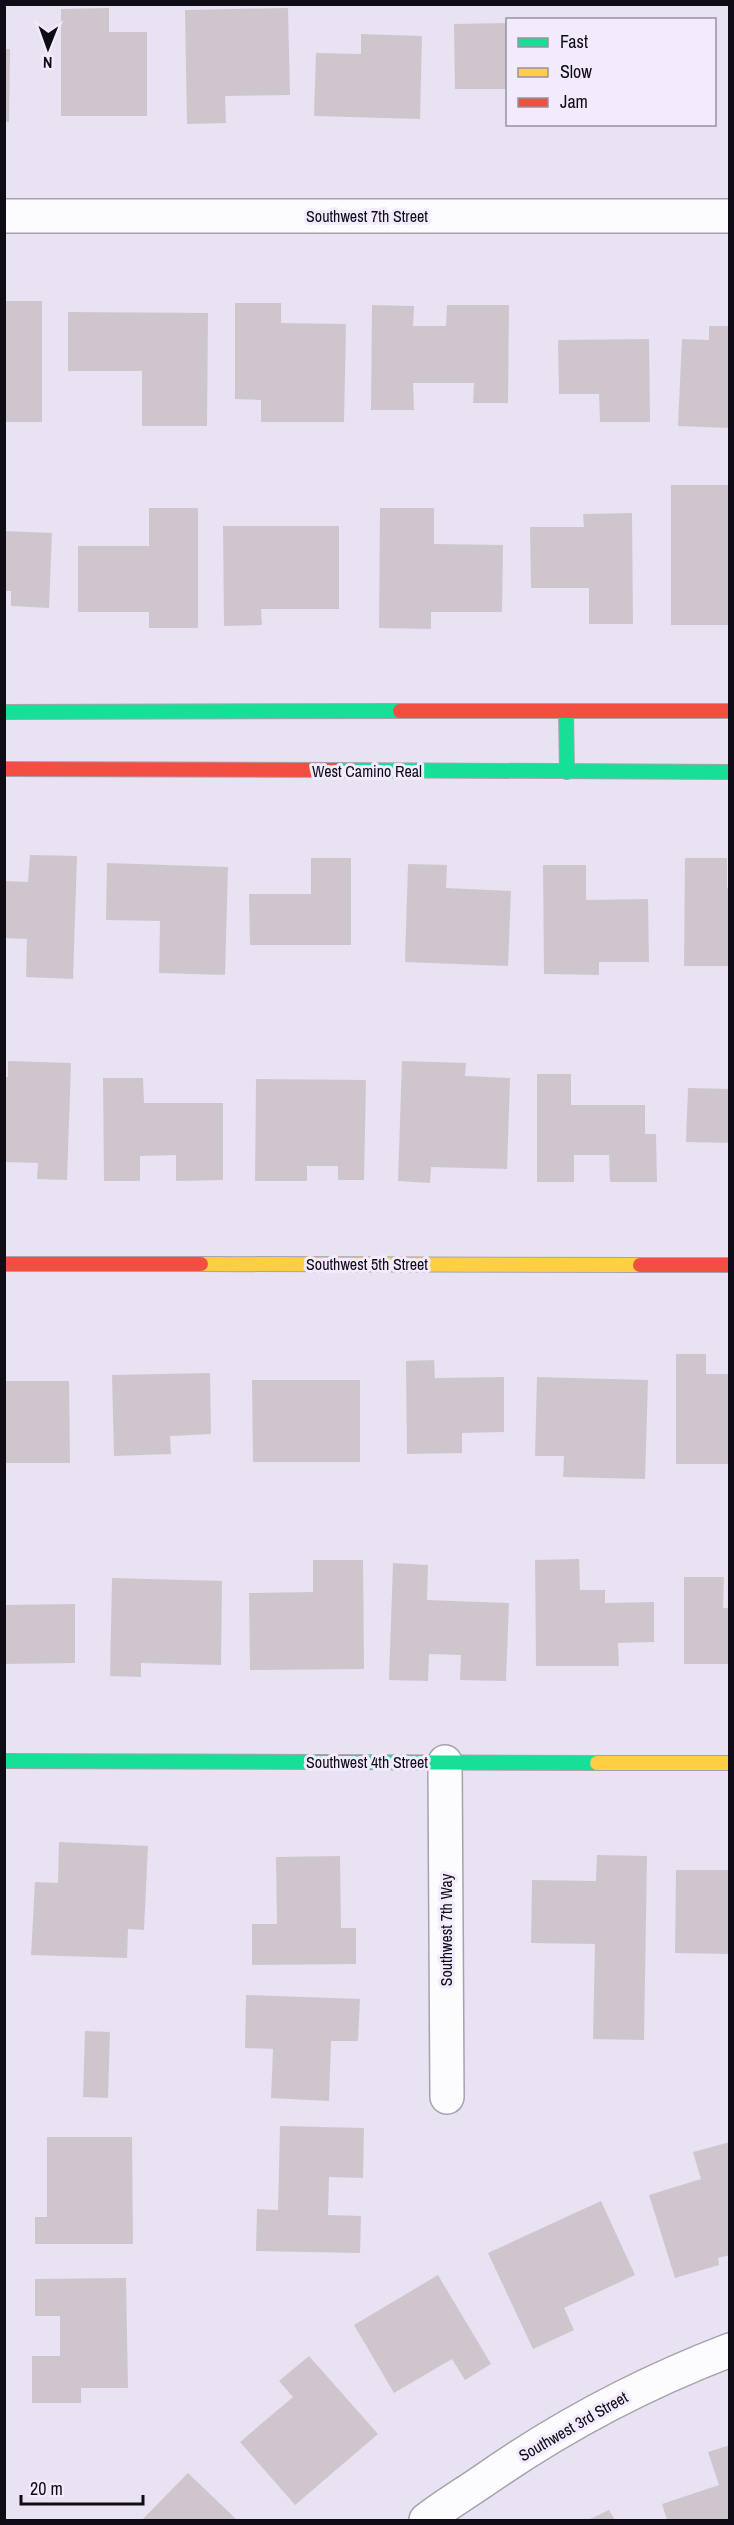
<svg xmlns="http://www.w3.org/2000/svg" width="734" height="2525" viewBox="0 0 734 2525" font-family="'Archivo Narrow',sans-serif">
<rect width="100%" height="100%" fill="#e8e2f2"/>
<g fill="#cfc6cd">
<path d="M109,8V32H147V116H61V9Z"/>
<path d="M288,8L290,95L225,96L226,123L187,124L185,10Z"/>
<path d="M508,23V89H455L454,24Z"/>
<path d="M361,34L422,36L420,119L314,116L316,53L361,54Z"/>
<path d="M4,49H10L9,122H4Z"/>
<rect x="4" y="301" width="38" height="121"/>
<path d="M235,303H281V323L346,324L344,422H261V400L235,399Z"/>
<path d="M372,305L414,306L413,326H446L447,305H509L508,403H473L474,383H413L414,410H371Z"/>
<path d="M68,312L208,313L207,426H142V371H68Z"/>
<path d="M709,326H730V428L678,426L682,339L709,340Z"/>
<path d="M649,339L650,422H600L599,394H559L558,340Z"/>
<rect x="671" y="485" width="59" height="140"/>
<path d="M149,508H198V628H149V612H78V546H149Z"/>
<path d="M380,508H434V544L503,545L502,612H431V629L379,628Z"/>
<path d="M632,513L633,624H589V588H531L530,527H584L583,514Z"/>
<path d="M223,526H339V609H261L262,625L224,626Z"/>
<path d="M4,531L52,533L49,608L11,606V591H4Z"/>
<path d="M30,855L77,856L73,979L26,977L27,939L4,938V881L28,882Z"/>
<path d="M311,858H351V945H250L249,894H311Z"/>
<path d="M685,858H727V888H730V966H684Z"/>
<path d="M107,863L228,867L225,975L159,973L160,921L106,920Z"/>
<path d="M408,864L447,865L446,888L511,891L508,966L405,962Z"/>
<path d="M543,865H586V900L648,899L649,962H599V975L544,974Z"/>
<path d="M8,1061L71,1063L67,1180L37,1179L38,1163L4,1162V1077H8Z"/>
<path d="M402,1061L466,1063L465,1076L510,1078L507,1169L431,1167L430,1183L398,1181Z"/>
<path d="M537,1074H571V1105H645V1134H656L657,1182H610L609,1155H574V1182H537Z"/>
<path d="M103,1078H143L144,1103H223V1180L176,1181V1155L140,1156V1181H104Z"/>
<path d="M256,1079L366,1080L364,1180H338V1166H307V1181H255Z"/>
<path d="M688,1088L730,1089V1143L686,1142Z"/>
<path d="M676,1354H706V1374H730V1464H676Z"/>
<path d="M434,1360L435,1378L504,1377V1432L462,1433V1453L407,1454L406,1361Z"/>
<path d="M210,1373L211,1434L170,1436L171,1454L114,1456L112,1375Z"/>
<path d="M537,1377L648,1380L645,1479L563,1477L564,1456H535Z"/>
<path d="M252,1380H360V1462H253Z"/>
<path d="M5,1381H69L70,1463H5Z"/>
<path d="M579,1559L580,1590H605V1603L654,1602V1642L618,1643L619,1666H536L535,1560Z"/>
<path d="M313,1560H363L364,1669L250,1670L249,1593L313,1592Z"/>
<path d="M393,1563L428,1565L427,1600L509,1603L506,1681L460,1680L461,1655L429,1654L428,1681L389,1680Z"/>
<path d="M684,1577H724L723,1608H730V1664H684Z"/>
<path d="M112,1578L222,1581L221,1665L141,1663V1677L110,1676Z"/>
<path d="M75,1604V1663L4,1664V1605Z"/>
<path d="M59,1842L148,1846L144,1930L128,1929L127,1958L31,1955L35,1882L58,1883Z"/>
<path d="M597,1855L647,1856L644,2040L593,2039L595,1944L531,1943L532,1880L596,1881Z"/>
<path d="M340,1856L341,1928H356V1964L252,1965V1924H277L276,1857Z"/>
<path d="M676,1870H730V1954L675,1953Z"/>
<path d="M246,1995L360,1999L358,2041H331L329,2101L271,2098L273,2049L245,2048Z"/>
<path d="M85,2031L110,2032L108,2098L83,2097Z"/>
<path d="M280,2126L364,2128L363,2178L329,2177L328,2215L361,2216L360,2253L256,2251L257,2209L278,2210Z"/>
<path d="M47,2137H132L133,2244H35V2217H47Z"/>
<path d="M730,2142V2255L718,2258L719,2265L675,2278L649,2195L701,2179L693,2152Z"/>
<path d="M601,2201L635,2275L564,2308L574,2330L533,2349L488,2253Z"/>
<path d="M438,2275L491,2364L465,2380L452,2359L394,2393L354,2325Z"/>
<path d="M126,2278L128,2388H81V2403H32V2356H60V2316H35V2279Z"/>
<path d="M309,2356L378,2434L295,2505L240,2442L293,2397L279,2381Z"/>
<path d="M730,2445V2520H667L662,2504L719,2485L708,2452Z"/>
<path d="M188,2473L237,2520H142Z"/>
<path d="M609,2510L615,2520H588Z"/>
</g>
<g fill="none" stroke-linecap="round" stroke-linejoin="round">
<g stroke="#a6a2ad" stroke-width="36">
<g id="street">
<path d="M4,216H730"/>
<path d="M445,1762L447,2097"/>
<path d="M426,2520C444,2506 464,2494 483,2481C560,2427 641,2384 730,2350"/>
</g>
</g>
<g stroke="#a6a2ad" stroke-width="16">
<g id="fast">
<path d="M566,711L567,772"/>
<path d="M4,712L400,711"/>
<path d="M337,770L730,772"/>
<path d="M4,1761L597,1763"/>
</g>
</g>
<g stroke="#a6a2ad" stroke-width="16">
<g id="slow">
<path d="M201,1264L640,1265"/>
<path d="M597,1763H730"/>
</g>
</g>
<g stroke="#a6a2ad" stroke-width="16">
<g id="jam">
<path d="M400,711H730"/>
<path d="M4,769L337,770"/>
<path d="M4,1264H201"/>
<path d="M640,1265H730"/>
</g>
</g>
<use href="#street" stroke="#fcfbfd" stroke-width="33"/>
<use href="#fast" stroke="#16e098" stroke-width="14"/>
<use href="#slow" stroke="#ffcf43" stroke-width="14"/>
<use href="#jam" stroke="#f24e42" stroke-width="14"/>
</g>
<g text-anchor="middle" stroke-width="6" stroke-linejoin="round" paint-order="stroke">
<g font-size="16" fill="#100c15" stroke="#f2ebfd">
<text x="367" y="222">Southwest 7th Street</text>
<text x="367" y="777">West Camino Real</text>
<text x="367" y="1270">Southwest 5th Street</text>
<text x="367" y="1768">Southwest 4th Street</text>
<text transform="translate(446 1930) rotate(-90)" y="6">Southwest 7th Way</text>
<text transform="translate(573 2426) rotate(-30)" y="6">Southwest 3rd Street</text>
</g>
</g>
<rect width="734" height="2525" fill="none" stroke="#100c15" stroke-width="12"/>
<rect x="506" y="18" width="210" height="108" fill="#f2ebfd" stroke="#9892a0" stroke-width="1.5"/>
<rect x="518" y="38" width="30" height="9" fill="#16e098" stroke="#9892a0" stroke-width="1.5"/>
<text x="560" y="48" font-size="18" fill="#100c15">Fast</text>
<rect x="518" y="68" width="30" height="9" fill="#ffcf43" stroke="#9892a0" stroke-width="1.5"/>
<text x="560" y="78" font-size="18" fill="#100c15">Slow</text>
<rect x="518" y="98" width="30" height="9" fill="#f24e42" stroke="#9892a0" stroke-width="1.5"/>
<text x="560" y="108" font-size="18" fill="#100c15">Jam</text>
<g transform="translate(48 48) rotate(181)" stroke="#f2ebfd" stroke-width="4.5" paint-order="stroke">
<path d="M0-4.5L10 22L0 15L-10 22Z" fill="#100c15"/>
<text y="-9" font-size="16" font-weight="bold" text-anchor="middle" fill="#100c15">N</text>
</g>
<path d="M21 2495v9h122v-9" fill="none" stroke="#100c15" stroke-width="3"/>
<text x="30" y="2495" font-size="18" fill="#100c15" stroke="#f2ebfd" stroke-width="4.5" paint-order="stroke">20 m</text>
</svg>
